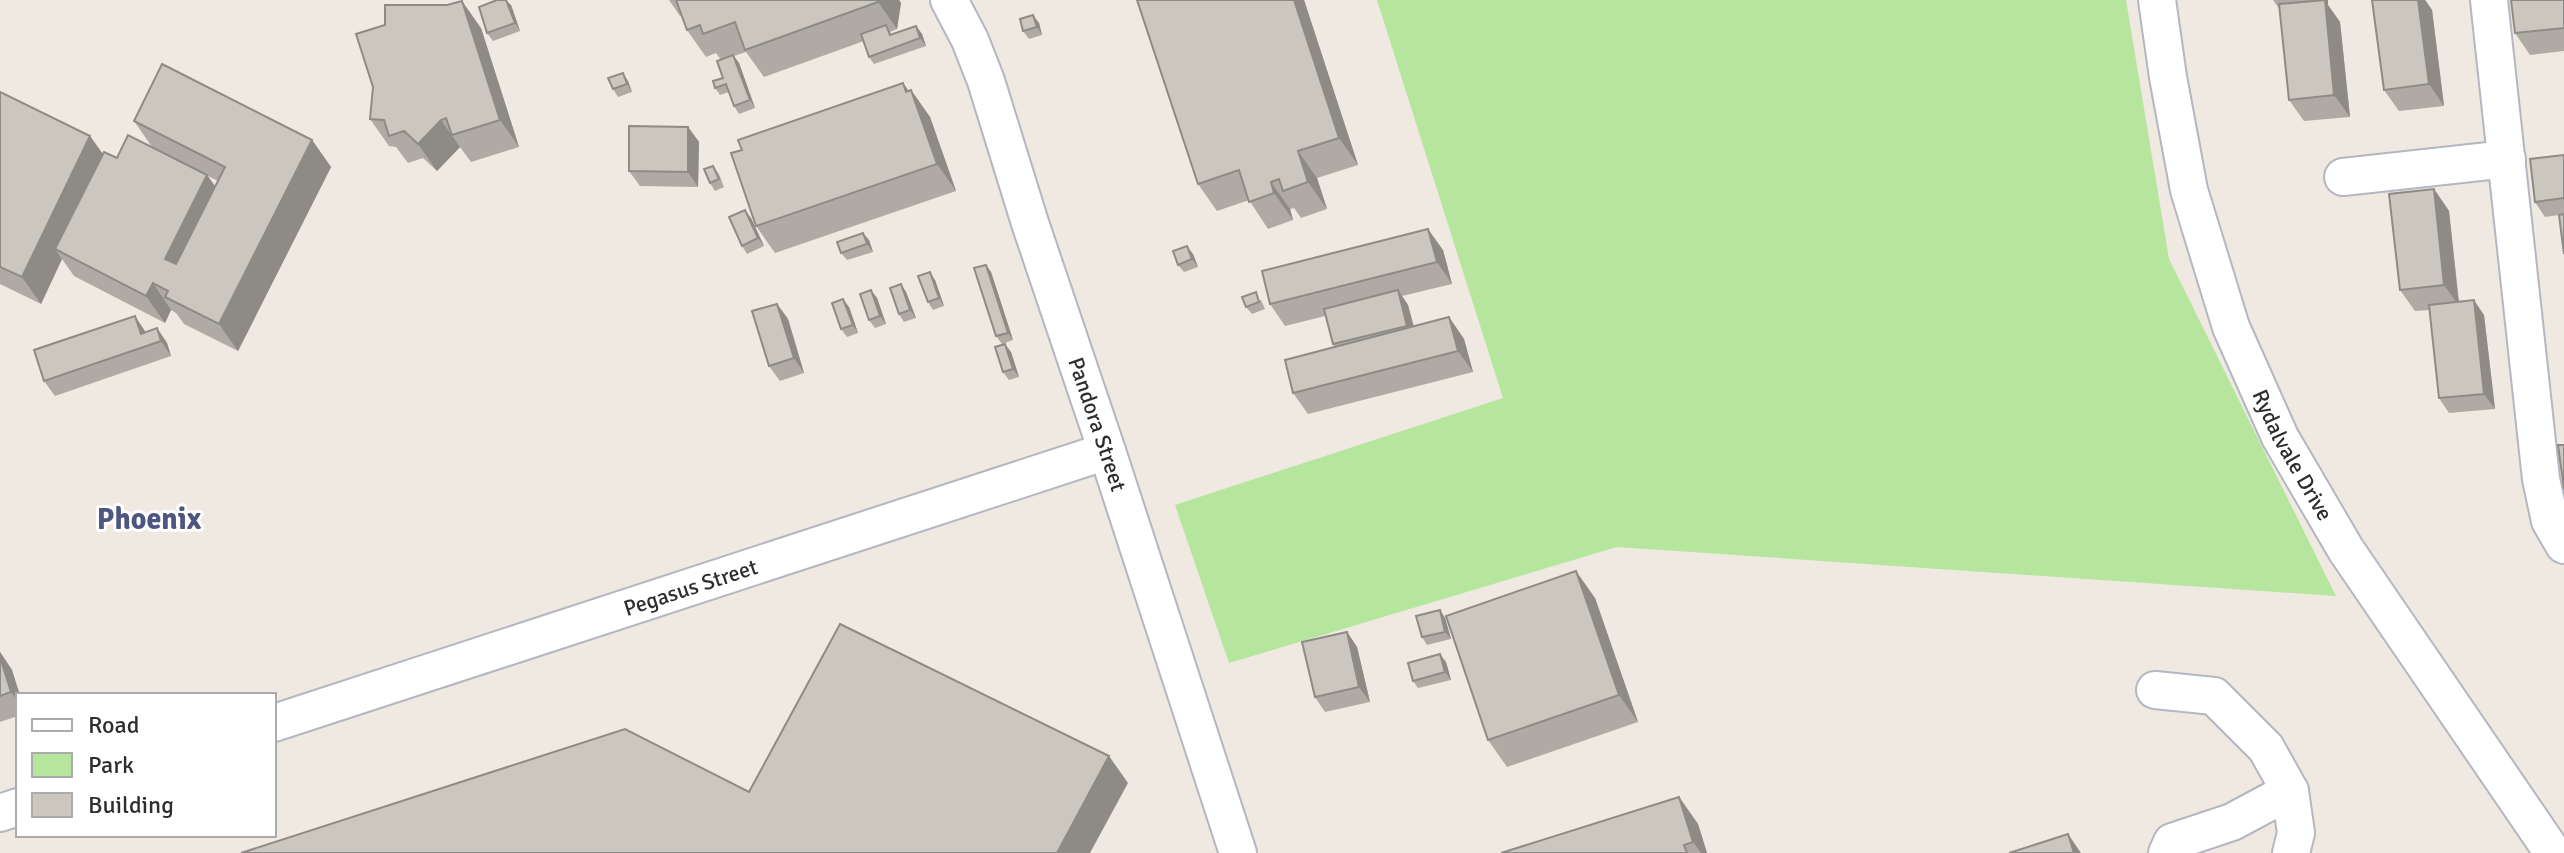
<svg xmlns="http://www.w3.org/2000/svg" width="2564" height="853" viewBox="0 0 2564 853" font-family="Signika,sans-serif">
<rect width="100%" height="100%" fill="#efe9e1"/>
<path fill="#b6e59e" d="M1377,0H2126L2169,259L2336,596L1617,547L1229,663L1175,505L1503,398Z"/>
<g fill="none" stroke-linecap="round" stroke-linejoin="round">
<g stroke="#b4b7c1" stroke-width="40">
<g id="street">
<path id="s1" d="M949,0L970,40L986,81L1030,223L1107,451L1238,853"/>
<path id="s2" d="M2157,0L2168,77L2189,190L2231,327L2280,437L2346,550L2553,853"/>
<path d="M2489,0L2541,479L2550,521L2564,545"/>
<path d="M2343,177L2507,159"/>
<path d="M2155,690L2214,696L2266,748L2290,791L2296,833L2291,853"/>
<path id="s3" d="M274,723L1107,451"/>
<path d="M0,813L18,807"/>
<path d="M2167,853L2172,842L2232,822L2290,791"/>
</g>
</g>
<use href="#street" stroke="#fff" stroke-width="36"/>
</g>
<g fill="#afaba4" fill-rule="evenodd">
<path d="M669,0H899L901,3L897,29L890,32L892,35L916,26L922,34L926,46L874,64L869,57L864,41L764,77L746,52L734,56L739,63L755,108L739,114L734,106L729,92L720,95L715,88L723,78L721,60L716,53L706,57L687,30L682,15L680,16Z"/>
<path d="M1304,0L1358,165L1317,178L1327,209L1301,218L1294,208L1290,209L1293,220L1268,229L1249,200L1217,211L1198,184Z"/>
<path d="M2273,0H2328V5L2340,22L2350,117L2304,121L2289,100L2280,10Z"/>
<path d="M2372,0H2425L2432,10L2444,106L2399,111L2384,90Z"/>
<path d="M2564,0V51L2530,55L2515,33Z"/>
<path d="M511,5L520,31L493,41L487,33Z"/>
<path d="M1039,23L1042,35L1029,39L1023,31Z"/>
<path d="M481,28L519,147L471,162L460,147L437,171L423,158L408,163L396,147L389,146L370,119Z"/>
<path d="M628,81L632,92L618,97L613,89Z"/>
<path d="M903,83L909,91L911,90L930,117L956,191L775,253L756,226Z"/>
<path d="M0,92L90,136L103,154L117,158L152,147L134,121L312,140L331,167L238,351L184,324L176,313L171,310L165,323L74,276L62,259L41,304L0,284ZM208,176L218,181L215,186Z"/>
<path d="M688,127L699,142L698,187L640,186L629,171Z"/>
<path d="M2564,155V254L2559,215L2545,217L2535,202Z"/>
<path d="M713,166L719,174L724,187L715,191L710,183Z"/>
<path d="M2434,189L2449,211L2459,301L2484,315L2495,409L2449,413L2439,398L2429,310L2415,311L2400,290Z"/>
<path d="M751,218L764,246L747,254L742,246Z"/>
<path d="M869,240L873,252L847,260L841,253Z"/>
<path d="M1443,250L1452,284L1402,296L1408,305L1414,326L1449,317L1464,339L1473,372L1308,414L1293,393L1334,347L1333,344L1325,316L1285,326L1270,304Z"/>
<path d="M1193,254L1198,267L1184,272L1178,265Z"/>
<path d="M986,265L991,272L1013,340L1002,344L996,336Z"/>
<path d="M935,280L944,306L933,310L928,302Z"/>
<path d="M901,284L906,292L916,318L904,322L899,314Z"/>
<path d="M877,298L886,324L875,328L869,320Z"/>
<path d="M1261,300L1265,309L1252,314L1246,307Z"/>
<path d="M777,304L788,319L804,373L780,381L769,366Z"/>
<path d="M849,307L858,333L847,337L841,329Z"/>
<path d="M157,328L167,343L171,356L55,396L44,381L145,332Z"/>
<path d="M1011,352L1019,377L1009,380L1003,372Z"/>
<path d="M1595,598L1638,722L1507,767L1488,740Z"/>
<path d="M1440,610L1445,618L1451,639L1427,645L1422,637Z"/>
<path d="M1347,632L1357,647L1370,702L1325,712L1315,697Z"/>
<path d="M0,652L12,670L18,695V716L0,722Z"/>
<path d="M1446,662L1451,680L1418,688L1413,681Z"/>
<path d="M1679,797L1698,824L1707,853H1501Z"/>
</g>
<g fill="#8e8b86">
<path d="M506,0L511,5L520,31L515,23Z"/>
<path d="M878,0H899L901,3L897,29L878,2Z"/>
<path d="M1294,0H1304L1358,165L1339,138Z"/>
<path d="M2321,0H2328V5L2340,22L2350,117L2334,95Z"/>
<path d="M2418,0H2425L2432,10L2444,106L2429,84Z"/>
<path d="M462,1L481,28L519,147L500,120Z"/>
<path d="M1033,15L1039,23L1042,35L1037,27Z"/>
<path d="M916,26L922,34L926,46L920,38Z"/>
<path d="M733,55L739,63L755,108L750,100Z"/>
<path d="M623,73L628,81L632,92L627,84Z"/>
<path d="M903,83L914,99L911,90L930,117L956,191L937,164Z"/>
<path d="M441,120L460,147L437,171L418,144Z"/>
<path d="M688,127L699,142L698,187L688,172Z"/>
<path d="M90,136L109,163L55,249L62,259L41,304L22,277Z"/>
<path d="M312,140L331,167L238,351L219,324Z"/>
<path d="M1298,151L1317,178L1327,209L1308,182Z"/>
<path d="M207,175L226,202L184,286L165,259Z"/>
<path d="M1271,182L1290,209L1293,220L1274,193Z"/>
<path d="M2434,189L2449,211L2459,306L2444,285Z"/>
<path d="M745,210L751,218L764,246L758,238Z"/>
<path d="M1428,229L1443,250L1452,284L1437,262Z"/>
<path d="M863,233L869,240L873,252L867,244Z"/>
<path d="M1187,246L1193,254L1198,267L1192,259Z"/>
<path d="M986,265L991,272L1013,340L1008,333Z"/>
<path d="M930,272L935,280L944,306L939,298Z"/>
<path d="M153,283L171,310L165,323L146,296Z"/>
<path d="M901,284L906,292L916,318L910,310Z"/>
<path d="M871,290L877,298L886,324L880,316Z"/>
<path d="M1398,290L1408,305L1417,341L1407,326Z"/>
<path d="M843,299L849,307L858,333L853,325Z"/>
<path d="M2474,300L2484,315L2495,409L2484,394Z"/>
<path d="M777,304L788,319L804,373L794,358Z"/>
<path d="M135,316L145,331L150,345L141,334Z"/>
<path d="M1449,317L1464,339L1473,372L1458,351Z"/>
<path d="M157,328L167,343L171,356L161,341Z"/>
<path d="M1005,344L1011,352L1019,377L1013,369Z"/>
<path d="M1576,571L1595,598L1638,722L1619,695Z"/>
<path d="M1440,610L1445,618L1451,639L1445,632Z"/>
<path d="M1347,632L1357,647L1370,702L1359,687Z"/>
<path d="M0,652L12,670L20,695H18V702L11,692L0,657Z"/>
<path d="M1440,654L1446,662L1451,680L1445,672Z"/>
<path d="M1109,756L1128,783L1090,853H1057Z"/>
<path d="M1679,797L1698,824L1707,853H1701L1693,842Z"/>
<path d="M2068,834L2081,853H2074Z"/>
</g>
<g fill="#cbc7bf" stroke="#8e8b86" stroke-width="2">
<path d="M497,0H506L515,23L487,33L479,7Z"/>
<path d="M676,0H878V2L745,50L735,22L703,34L700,25L687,30Z"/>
<path d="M1137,0H1294L1339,138L1298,151L1308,182L1283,191L1279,179L1271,182L1274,193L1249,202L1239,170L1198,184Z"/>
<path d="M2325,0L2334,95L2289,100L2279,4Z"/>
<path d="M2372,0H2418L2429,84L2384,90Z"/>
<path d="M2511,0H2564V28L2515,33Z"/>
<path d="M462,1L500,120L452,135L446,118L441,120L418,144L404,131L389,136L384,120L370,119L373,87L356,34L385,25V5H447Z"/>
<path d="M1033,15L1037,27L1023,31L1020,19Z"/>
<path d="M886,25L890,35L916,26L920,38L869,57L861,34Z"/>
<path d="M733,55L750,100L734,106L726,84L715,88L713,81L723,78L717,61Z"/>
<path d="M162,64L312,140L219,324L165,297L168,291L153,283L146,296L55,249L104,152L117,158L128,135L207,175L165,259L176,264L225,167L134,121Z"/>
<path d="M623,73L627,84L613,89L608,78Z"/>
<path d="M903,83L906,92L911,90L937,164L756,226L731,153L742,150L738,140Z"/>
<path d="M0,92L90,136L22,277L0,267Z"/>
<path d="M629,126L688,127V172L629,171Z"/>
<path d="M2564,155V198L2535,202L2530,159Z"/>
<path d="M713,166L719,179L710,183L704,169Z"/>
<path d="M2434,189L2444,285L2400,290L2389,194Z"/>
<path d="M745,210L758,238L742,246L729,217Z"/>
<path d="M2564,214V254L2559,215Z"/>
<path d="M1428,229L1437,262L1270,304L1262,271Z"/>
<path d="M863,233L867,244L841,253L837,242Z"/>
<path d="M1187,246L1192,259L1178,265L1173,251Z"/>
<path d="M986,265L1008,333L996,336L974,268Z"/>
<path d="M930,272L939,298L928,302L918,276Z"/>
<path d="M901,284L910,310L899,314L890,288Z"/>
<path d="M871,290L880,316L869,320L860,294Z"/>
<path d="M1398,290L1407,326L1333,344L1324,309Z"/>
<path d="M1256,292L1259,302L1246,307L1242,297Z"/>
<path d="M843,299L853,325L841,329L832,303Z"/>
<path d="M2474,300L2484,394L2439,398L2429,305Z"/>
<path d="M777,304L794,358L769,366L752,311Z"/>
<path d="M135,316L141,334L157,328L161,341L44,381L34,350Z"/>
<path d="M1449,317L1458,351L1293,393L1285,360Z"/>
<path d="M1005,344L1013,369L1003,372L995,347Z"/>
<path d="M2558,445H2564V489Z"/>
<path d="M1576,571L1619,695L1488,740L1446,616Z"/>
<path d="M1440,610L1445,632L1422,637L1416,616Z"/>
<path d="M840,624L1109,756L1057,853H241L625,729L749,792Z"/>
<path d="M1347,632L1359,687L1315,697L1302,642Z"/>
<path d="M1440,654L1445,672L1413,681L1408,663Z"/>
<path d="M0,657L11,692L0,696Z"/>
<path d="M1679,797L1693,842L1684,845L1687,853H1501Z"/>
<path d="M2068,834L2074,853H2009Z"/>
</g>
<g text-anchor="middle" stroke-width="6" stroke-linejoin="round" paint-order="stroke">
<g font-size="22" fill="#2e2e2e" stroke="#fff">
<text dy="8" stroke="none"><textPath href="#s1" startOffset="450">Pandora Street</textPath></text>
<text dy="8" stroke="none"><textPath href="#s2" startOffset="478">Rydalvale Drive</textPath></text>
<text dy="8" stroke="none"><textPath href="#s3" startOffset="438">Pegasus Street</textPath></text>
</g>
<g font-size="30" font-weight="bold" fill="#4d5680" stroke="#fff">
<text x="149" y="529">Phoenix</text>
</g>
</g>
<rect x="16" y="693" width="260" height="144" fill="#ffffff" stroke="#ababab" stroke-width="2"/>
<rect x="32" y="719" width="40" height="12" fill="#ffffff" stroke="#ababab" stroke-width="2"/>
<text x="88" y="733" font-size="24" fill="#2e2e2e">Road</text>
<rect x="32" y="753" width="40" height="24" fill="#b6e59e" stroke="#ababab" stroke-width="2"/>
<text x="88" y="773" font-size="24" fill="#2e2e2e">Park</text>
<rect x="32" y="793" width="40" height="24" fill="#cbc7bf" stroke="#ababab" stroke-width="2"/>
<text x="88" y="813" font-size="24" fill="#2e2e2e">Building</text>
</svg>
